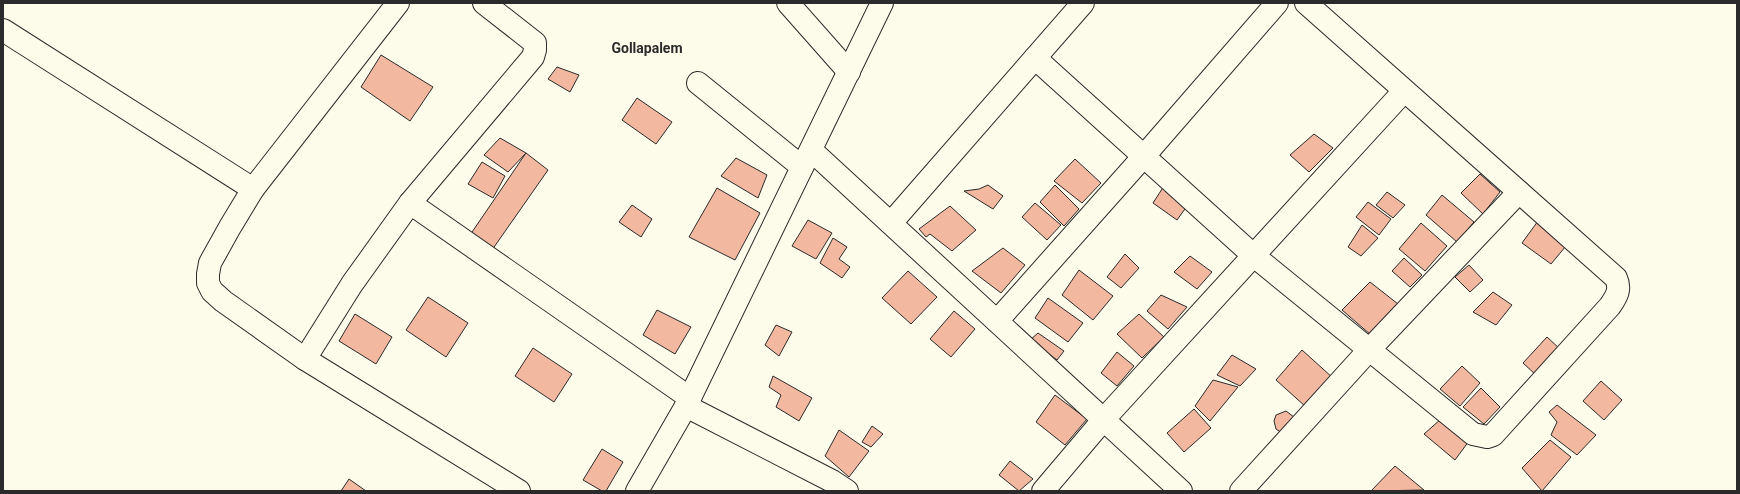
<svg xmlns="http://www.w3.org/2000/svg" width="1740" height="494" viewBox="0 0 1740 494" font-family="Roboto,sans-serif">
<rect width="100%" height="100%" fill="#fdfbea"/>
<g fill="#f2b8a0" stroke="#2b2b2b">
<path d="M381,55L433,87L410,121L361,87Z"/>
<path d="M557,67L579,75L570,92L548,79Z"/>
<path d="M637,98L672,122L656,144L622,120Z"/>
<path d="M1314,134L1333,148L1309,172L1290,155Z"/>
<path d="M500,138L526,153L508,172L484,155Z"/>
<path d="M526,153L548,170L492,250L470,235Z"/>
<path d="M736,158L767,175L758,198L721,176Z"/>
<path d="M1075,159L1101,183L1082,203L1054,181Z"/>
<path d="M482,162L505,176L493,198L468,184Z"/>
<path d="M1480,174L1500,192L1483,214L1461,193Z"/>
<path d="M988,185L1003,196L993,209L964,191L979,189Z"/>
<path d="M1055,185L1079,209L1064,226L1040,202Z"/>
<path d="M1164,186L1187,206L1177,220L1153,203Z"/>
<path d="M717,188L760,213L735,260L689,237Z"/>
<path d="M1387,192L1405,205L1393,218L1376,205Z"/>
<path d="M1442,195L1474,222L1457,242L1426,215Z"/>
<path d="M1368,202L1391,219L1379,235L1356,217Z"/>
<path d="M1035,203L1061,225L1047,240L1022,217Z"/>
<path d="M632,205L652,219L641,237L619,222Z"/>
<path d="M950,206L976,230L952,251L930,234L926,237L919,229Z"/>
<path d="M808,220L832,233L816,259L792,246Z"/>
<path d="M1538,221L1566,246L1551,264L1522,243Z"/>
<path d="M1421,223L1447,246L1425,271L1399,249Z"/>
<path d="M1362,225L1378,238L1361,256L1348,247Z"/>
<path d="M833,238L847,247L839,259L850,267L842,278L820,263Z"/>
<path d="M1003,248L1025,265L1001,293L972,271Z"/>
<path d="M1125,254L1139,268L1121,288L1107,277Z"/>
<path d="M1190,256L1212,272L1197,289L1174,272Z"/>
<path d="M1404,258L1422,275L1410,287L1392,271Z"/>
<path d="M1469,265L1483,280L1470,292L1455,277Z"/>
<path d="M1079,270L1113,296L1093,320L1062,295Z"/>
<path d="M908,271L937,297L911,324L882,298Z"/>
<path d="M1370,282L1398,304L1371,335L1342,310Z"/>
<path d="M1493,292L1512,305L1496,325L1473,312Z"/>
<path d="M1161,295L1187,307L1168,329L1147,311Z"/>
<path d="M428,297L468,323L446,357L406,330Z"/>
<path d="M1048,298L1083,323L1068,342L1035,318Z"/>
<path d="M657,310L691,327L675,354L643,335Z"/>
<path d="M954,311L975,329L951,357L930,339Z"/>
<path d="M355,314L392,337L376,364L339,341Z"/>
<path d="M1139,314L1164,337L1142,358L1117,334Z"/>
<path d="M776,325L792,332L779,356L765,345Z"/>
<path d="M1038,333L1064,351L1057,360L1030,340Z"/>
<path d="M1547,337L1560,349L1536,375L1523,363Z"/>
<path d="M533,348L572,374L554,402L515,376Z"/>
<path d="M1302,350L1333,378L1306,407L1276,380Z"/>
<path d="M1117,352L1134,366L1117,386L1101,373Z"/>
<path d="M1232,355L1256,369L1240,386L1217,375Z"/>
<path d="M1462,366L1480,383L1460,406L1440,389Z"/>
<path d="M773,376L812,398L799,421L776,407L781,395L769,387Z"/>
<path d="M1213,380L1238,387L1210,421L1195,406Z"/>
<path d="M1601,381L1622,400L1604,420L1583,401Z"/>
<path d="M1481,388L1500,407L1484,424L1463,407Z"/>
<path d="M1055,395L1087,419L1065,445L1036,422Z"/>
<path d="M1557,405L1596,435L1577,455L1551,435L1557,422L1549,412Z"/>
<path d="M1194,409L1211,428L1184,452L1167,433Z"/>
<path d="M1286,411L1294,417L1282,433L1276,429L1274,421L1276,415Z"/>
<path d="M1441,419L1469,441L1455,460L1424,434Z"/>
<path d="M872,426L883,434L871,447L862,442Z"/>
<path d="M839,430L869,451L849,477L825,456Z"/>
<path d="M1550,440L1571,457L1542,491L1522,468Z"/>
<path d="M602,449L623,462L606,491H602L583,480Z"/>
<path d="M1010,461L1033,479L1019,491L999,475Z"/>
<path d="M1395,466L1424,490L1371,491Z"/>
<path d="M349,479L366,491H341Z"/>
</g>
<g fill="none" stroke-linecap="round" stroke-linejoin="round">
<g stroke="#2b2b2b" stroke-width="24">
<g id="street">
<path d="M398,3L253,189L230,227L210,263L208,274V283L212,291L223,301L305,359L519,491"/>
<path d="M788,3L849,72"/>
<path d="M3,30L253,189"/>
<path d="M1035,58L1254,256L1473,434L1487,437L1493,435L1610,306C1617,296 1621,289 1616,278L1306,3"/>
<path d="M698,83L802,167"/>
<path d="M811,150L1181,491"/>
<path d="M410,203L690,398"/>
<path d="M891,223L1083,3"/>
<path d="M997,321L1144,156L1277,3"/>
<path d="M305,359L352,284L410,203L533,57L535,50V43L484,3"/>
<path d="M686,406L832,481L847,491"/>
<path d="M1043,491L1104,419L1404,91"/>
<path d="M1241,491L1369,350L1519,192"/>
</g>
</g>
<g stroke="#2b2b2b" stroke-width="24">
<path id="secondary" d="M637,491L686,406L882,3"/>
</g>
<use href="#street" stroke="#fdfbea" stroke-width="22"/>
<use href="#secondary" stroke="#fdfbea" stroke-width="22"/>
</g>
<g text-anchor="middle" stroke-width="3" stroke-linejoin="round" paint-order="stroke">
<g font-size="14" font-weight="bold" fill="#2b2b2b" stroke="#fdfbea">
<text x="647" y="53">Gollapalem</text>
</g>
</g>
<rect width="1740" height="494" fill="none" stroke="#2b2b2b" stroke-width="8"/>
</svg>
